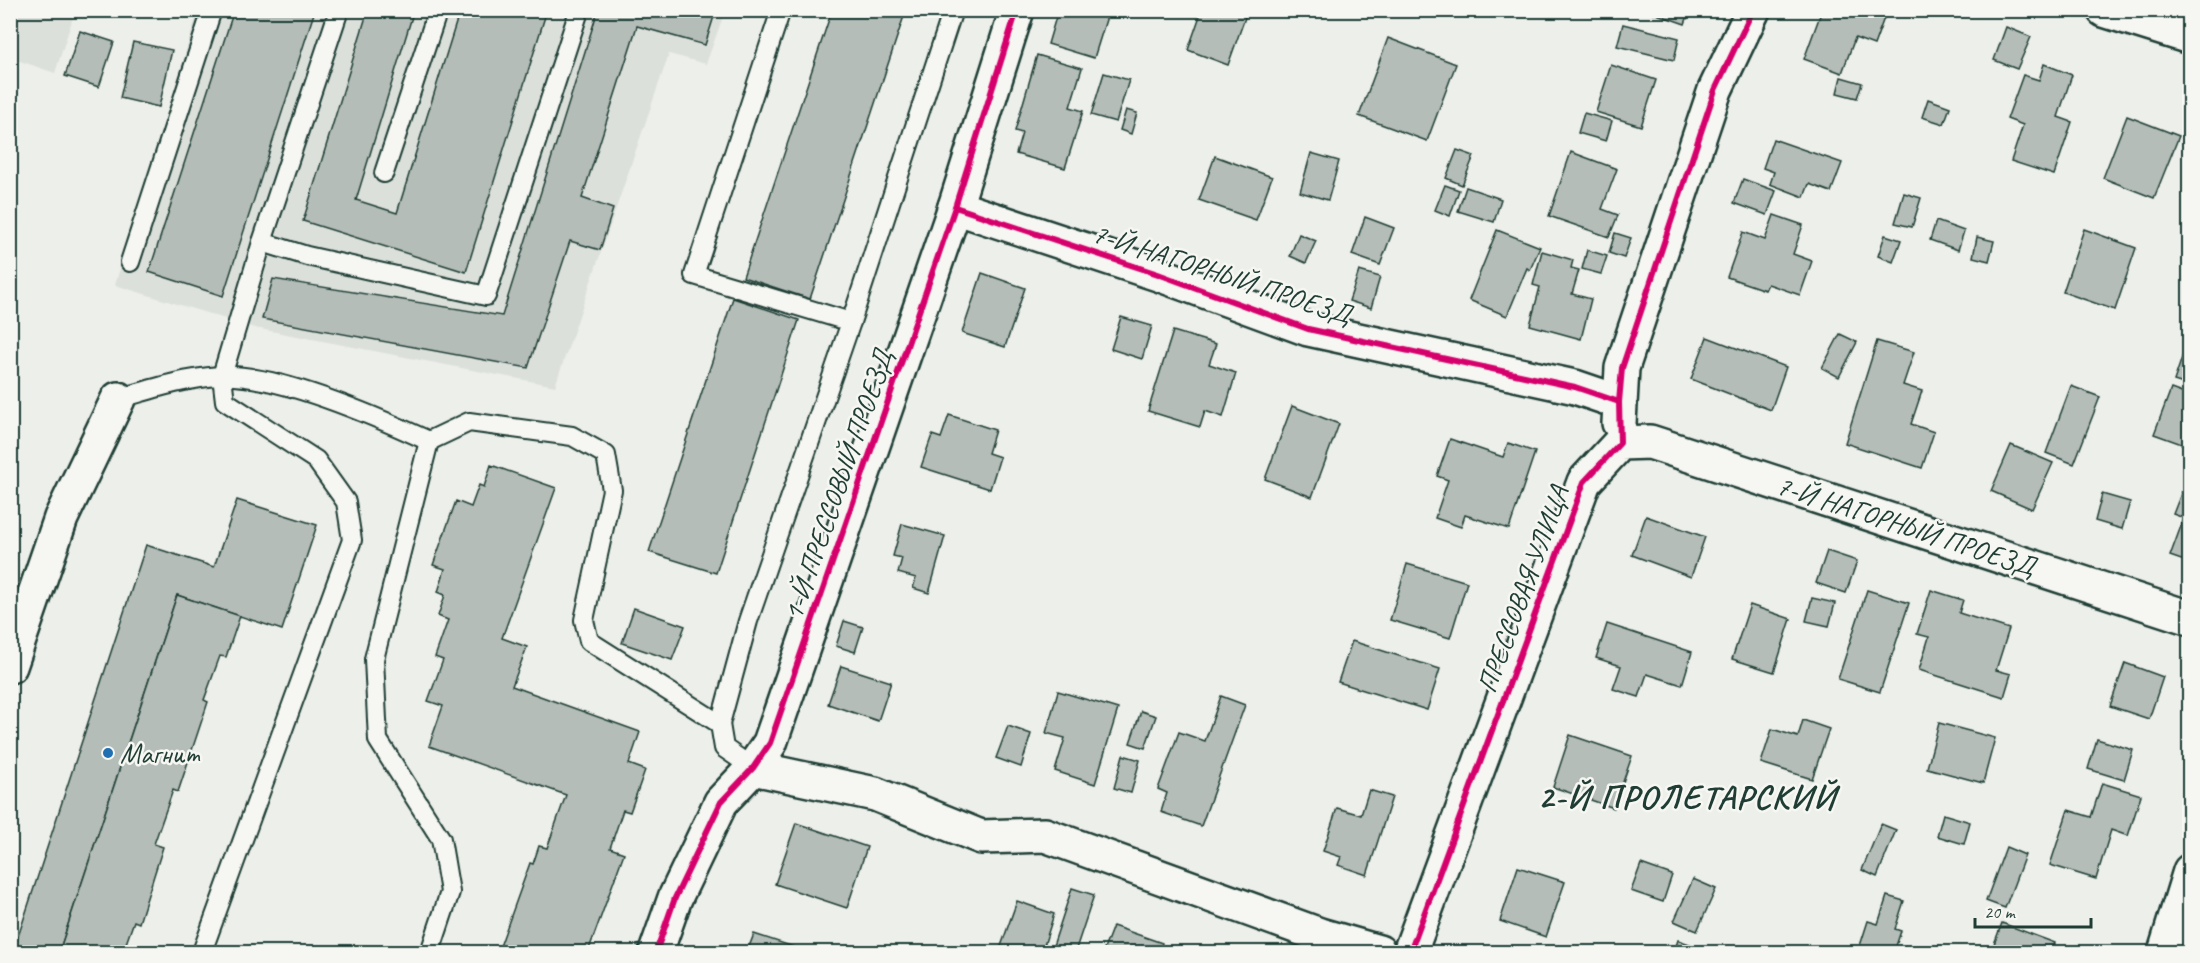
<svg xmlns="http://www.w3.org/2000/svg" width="2200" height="963" viewBox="0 0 2200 963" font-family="Caveat,sans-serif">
<rect width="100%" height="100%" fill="#edefea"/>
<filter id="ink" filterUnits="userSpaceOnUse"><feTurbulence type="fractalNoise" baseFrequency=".0167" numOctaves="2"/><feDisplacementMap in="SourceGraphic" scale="12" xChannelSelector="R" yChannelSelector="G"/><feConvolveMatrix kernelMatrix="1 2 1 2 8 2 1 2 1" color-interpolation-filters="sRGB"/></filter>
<g filter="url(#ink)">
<g fill="#dce0db">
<path d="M11,10L75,11L55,73L17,60L11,81Z"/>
<path d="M198,11H725L706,64L669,54L555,386L255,328L115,285Z"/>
</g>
<g fill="#b4bdb8" stroke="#1f3d34" stroke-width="1.5">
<path d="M234,10H315L223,296L149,272Z"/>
<path d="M368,10H414L356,200L397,213L460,10H547L466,272L303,221Z"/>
<path d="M598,10H716L705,45L637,26L582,198L613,209L600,250L570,241L528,368L262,319L273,279L502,316Z"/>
<path d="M832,10H906L810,299L743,277Z"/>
<path d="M1058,10H1109L1094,58L1048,44Z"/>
<path d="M1202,10L1247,12L1228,65L1188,50Z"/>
<path d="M1645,10H1690L1685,24Z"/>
<path d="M1822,10H1887L1874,45L1855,38L1842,73L1804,59Z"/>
<path d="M1623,24L1679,38L1674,60L1617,46Z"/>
<path d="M2006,27L2031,37L2017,69L1994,60Z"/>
<path d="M80,31L114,42L99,87L65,76Z"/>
<path d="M1388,38L1456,64L1427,141L1359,116Z"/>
<path d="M133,42L172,50L159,107L120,98Z"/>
<path d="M1037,55L1082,68L1070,107L1083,111L1065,168L1016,154L1022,133L1015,131Z"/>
<path d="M2044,64L2072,75L2058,117L2072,122L2054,175L2011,161L2023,125L2007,119L2023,75L2039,80Z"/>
<path d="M1611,65L1656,80L1641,126L1596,112Z"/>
<path d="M1104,73L1129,80L1116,122L1091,115Z"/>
<path d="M1841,77L1862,83L1857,98L1837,93Z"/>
<path d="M1928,99L1950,107L1944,124L1922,117Z"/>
<path d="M1126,110L1137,113L1131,134L1120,130Z"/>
<path d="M1584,113L1612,121L1606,141L1578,133Z"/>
<path d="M2127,116L2179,136L2154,198L2103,178Z"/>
<path d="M1773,139L1842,163L1831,192L1809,184L1804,197L1770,184L1774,172L1763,168Z"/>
<path d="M1457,150L1474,156L1462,185L1446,178Z"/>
<path d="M1571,152L1617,169L1602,209L1618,215L1609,237L1549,216Z"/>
<path d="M1311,153L1339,161L1328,200L1300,192Z"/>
<path d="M1215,156L1272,177L1256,220L1199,200Z"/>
<path d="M1743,179L1776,191L1767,215L1734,203Z"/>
<path d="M1445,185L1459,190L1450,216L1435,210Z"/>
<path d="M1466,187L1501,199L1494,222L1458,211Z"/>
<path d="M1904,193L1921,198L1912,227L1895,223Z"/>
<path d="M1774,215L1803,225L1793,254L1812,261L1800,295L1768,284L1765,290L1727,277L1743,232L1765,240Z"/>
<path d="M1365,217L1394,228L1380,265L1352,255Z"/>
<path d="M1936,221L1964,231L1958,250L1930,240Z"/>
<path d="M2084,229L2136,248L2115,310L2063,292Z"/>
<path d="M1497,230L1540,247L1530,270L1527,268L1507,316L1469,300Z"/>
<path d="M1615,233L1631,238L1624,258L1609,253Z"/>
<path d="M1299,234L1316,241L1306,263L1290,256Z"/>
<path d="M1885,235L1901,240L1893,262L1878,256Z"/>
<path d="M1977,237L1994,241L1989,261L1973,257Z"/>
<path d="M1587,250L1607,256L1601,274L1582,269Z"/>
<path d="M1542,251L1573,260L1571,268L1579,270L1572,294L1591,299L1581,339L1530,325L1540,287L1533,285Z"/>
<path d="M1359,271L1380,277L1371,308L1349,301Z"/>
<path d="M982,273L1025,288L1005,347L962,333Z"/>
<path d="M733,298L799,320L716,573L649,552Z"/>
<path d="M1121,317L1152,326L1142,359L1111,349Z"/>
<path d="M1173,331L1216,344L1209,364L1236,373L1223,417L1205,411L1200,427L1148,411Z"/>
<path d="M1840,334L1857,342L1839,377L1822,368Z"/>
<path d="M2190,334V386L2174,381Z"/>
<path d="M1707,337L1786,367L1771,410L1691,379Z"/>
<path d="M1877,341L1914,352L1903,385L1922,391L1911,424L1934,432L1922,468L1845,443Z"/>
<path d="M2071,386L2100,397L2074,464L2046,453Z"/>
<path d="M2171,389L2190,396V447L2154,434Z"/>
<path d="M1292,406L1339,424L1312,497L1265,479Z"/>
<path d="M949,415L995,430L988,453L1000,457L990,489L921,467L932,435L941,438Z"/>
<path d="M1450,439L1503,457L1508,443L1535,452L1509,529L1465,515L1461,527L1435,518L1448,480L1437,476Z"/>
<path d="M2011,445L2053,463L2032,509L1991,491Z"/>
<path d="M491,465L556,488L502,638L527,647L512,686L640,732L629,764L645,770L630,812L623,810L610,848L624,853L588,952H498L530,863L533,864L539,846L547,848L566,795L429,746L443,706L428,701L443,660L435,657L448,620L438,616L445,595L438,592L445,569L433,565L456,501L471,507L479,485L484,487Z"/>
<path d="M2182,491L2190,494V563L2170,556L2184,518L2173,514Z"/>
<path d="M2102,494L2130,502L2122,529L2095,521Z"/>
<path d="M237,500L317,525L282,630L177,595L59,952H13L146,545L214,567Z"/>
<path d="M1646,516L1705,537L1691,577L1632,555Z"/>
<path d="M902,524L945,536L929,593L913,588L916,578L898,573L902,558L893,556Z"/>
<path d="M1827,551L1857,561L1846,593L1816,583Z"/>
<path d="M1407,564L1467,582L1450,638L1390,620Z"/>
<path d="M1867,590L1909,603L1880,692L1838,679Z"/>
<path d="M1931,590L1963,600L1959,613L2009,629L1996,670L2011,674L2004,697L1919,670L1929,637L1917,634Z"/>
<path d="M177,595L240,616L226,657L220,656L204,700L208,702L178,792L173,790L154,844L163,847L139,923L134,921L123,952H59Z"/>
<path d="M1812,598L1835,603L1829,626L1806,621Z"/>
<path d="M1750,605L1791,619L1774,672L1732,659Z"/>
<path d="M634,608L685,626L672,660L622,643Z"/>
<path d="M844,621L863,627L855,652L836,646Z"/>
<path d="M1607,624L1692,652L1682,685L1647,674L1639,697L1613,689L1621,666L1596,658Z"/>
<path d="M1352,641L1440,669L1427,710L1338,682Z"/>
<path d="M2125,663L2163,677L2149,719L2110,706Z"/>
<path d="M841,666L891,682L878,721L828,704Z"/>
<path d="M1058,691L1118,709L1095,784L1055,771L1065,738L1046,733Z"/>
<path d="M1221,696L1245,705L1201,826L1161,812L1167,793L1158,789L1179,732L1205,741Z"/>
<path d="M1141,711L1156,716L1145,748L1130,743Z"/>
<path d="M1803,720L1829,729L1812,779L1761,763L1772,729L1798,737Z"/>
<path d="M1939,723L1995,738L1983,783L1927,768Z"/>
<path d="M1008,726L1031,734L1021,767L996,758Z"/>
<path d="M1570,735L1632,756L1614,808L1553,787Z"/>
<path d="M2097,739L2133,750L2124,780L2088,769Z"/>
<path d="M1123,755L1140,760L1131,793L1114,788Z"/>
<path d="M2102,783L2141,795L2128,836L2111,830L2096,879L2050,865L2068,810L2091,817Z"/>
<path d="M1369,790L1392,797L1367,875L1338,865L1341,857L1323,851L1337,808L1361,815Z"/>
<path d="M1943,814L1970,822L1964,844L1937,836Z"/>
<path d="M796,823L867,847L847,908L775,884Z"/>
<path d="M1881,824L1896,830L1877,877L1862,870Z"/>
<path d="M2006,847L2025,855L2005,908L1986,901Z"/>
<path d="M1641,864L1672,875L1663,902L1631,891Z"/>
<path d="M1518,867L1565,882L1546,937L1500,921Z"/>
<path d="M1693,879L1716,889L1697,931L1674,921Z"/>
<path d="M1072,888L1094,895L1075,952H1051Z"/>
<path d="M1887,896L1904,901L1895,929L1901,931L1894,952H1858L1868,921L1878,924Z"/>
<path d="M1017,901L1054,914L1042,952H999Z"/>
<path d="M2002,923L2055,943L2052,952H1991Z"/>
<path d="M1113,926L1162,943L1159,952H1103Z"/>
<path d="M754,934L809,952H747Z"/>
<path d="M1678,940L1712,952H1674Z"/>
</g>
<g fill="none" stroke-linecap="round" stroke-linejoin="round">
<g stroke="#1f3d34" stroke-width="22">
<g id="lane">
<path d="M781,10L694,275L851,322L953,10"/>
<path d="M384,173L438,10"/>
<path d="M262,242L307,256L486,296L578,14L577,10"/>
<path d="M130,262L212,10"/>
<path d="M118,399C152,389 185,378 220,376C277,373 377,417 429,441L469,422L572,436L606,455L612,490L584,620L589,641L720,724L724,748L753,768"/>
<path d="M429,441L374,659L378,740L441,839L450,892L430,952"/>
<path d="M720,724L748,621L851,322"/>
<path d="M202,952L352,540L346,502L316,460L225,401L222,376L262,242L339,10"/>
</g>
</g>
<g stroke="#1f3d34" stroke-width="38">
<g id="street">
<path d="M2104,10L2190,37"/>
<path d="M955,207L1158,274L1308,329L1575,387L1619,402"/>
<path d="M1619,423L1622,368L1715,90L1753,10"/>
<path d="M10,666L61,518L118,399"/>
<path d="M753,768L875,794L981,837L1045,835L1320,935L1379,952"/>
<path d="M656,952L675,898L721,802L753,768L770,743L955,207L1017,10"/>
<path d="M2165,952L2190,871"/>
</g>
</g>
<g stroke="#1f3d34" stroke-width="38">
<path id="secondary" d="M1410,952L1584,482L1620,443L1650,442L2190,618"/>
</g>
<use href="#lane" stroke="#f6f6f2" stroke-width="18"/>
<use href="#street" stroke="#f6f6f2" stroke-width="33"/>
<use href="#secondary" stroke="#f6f6f2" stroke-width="33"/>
<g stroke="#f6f6f2" stroke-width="10">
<g id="cycleway">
<path d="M955,207L1158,274L1308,329L1575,387L1619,402"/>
<path d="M656,952L675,898L721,802L753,768L770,743L955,207L1017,10"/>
<path d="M1410,952L1584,482L1620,443L1619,402L1622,368L1715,90L1753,10"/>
</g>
</g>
<use href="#cycleway" stroke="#d6006c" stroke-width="6"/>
</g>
</g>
<circle fill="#1f6fb2" stroke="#f6f6f2" stroke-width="2" cx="108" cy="753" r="6"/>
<g text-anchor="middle" stroke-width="5" stroke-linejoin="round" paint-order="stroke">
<g font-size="28" fill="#1f3d34" stroke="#f6f6f2">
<text transform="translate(1222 273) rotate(18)" y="10">7-Й НАГОРНЫЙ ПРОЕЗД</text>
<text transform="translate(837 485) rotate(-71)" y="10">1-Й ПРЕССОВЫЙ ПРОЕЗД</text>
<text transform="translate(1906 525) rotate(18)" y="10">7-Й НАГОРНЫЙ ПРОЕЗД</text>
<text transform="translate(1522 589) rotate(-70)" y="10">ПРЕССОВАЯ УЛИЦА</text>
</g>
<g font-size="28" fill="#1f3d34" stroke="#f6f6f2" text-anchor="start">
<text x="120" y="763">Магнит</text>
</g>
<g font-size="34" font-weight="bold" letter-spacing="1.5" fill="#1f3d34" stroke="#f6f6f2">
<text x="1687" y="808">2-Й ПРОЛЕТАРСКИЙ</text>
</g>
</g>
<rect width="2200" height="963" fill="none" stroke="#f6f6f2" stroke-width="36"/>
<rect x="18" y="18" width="2164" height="927" fill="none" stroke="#1f3d34" stroke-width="2" filter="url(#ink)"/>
<path d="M1975 918v9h116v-9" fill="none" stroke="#1f3d34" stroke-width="3"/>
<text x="1984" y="918" font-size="18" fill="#1f3d34" stroke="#f6f6f2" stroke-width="4.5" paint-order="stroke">20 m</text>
</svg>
